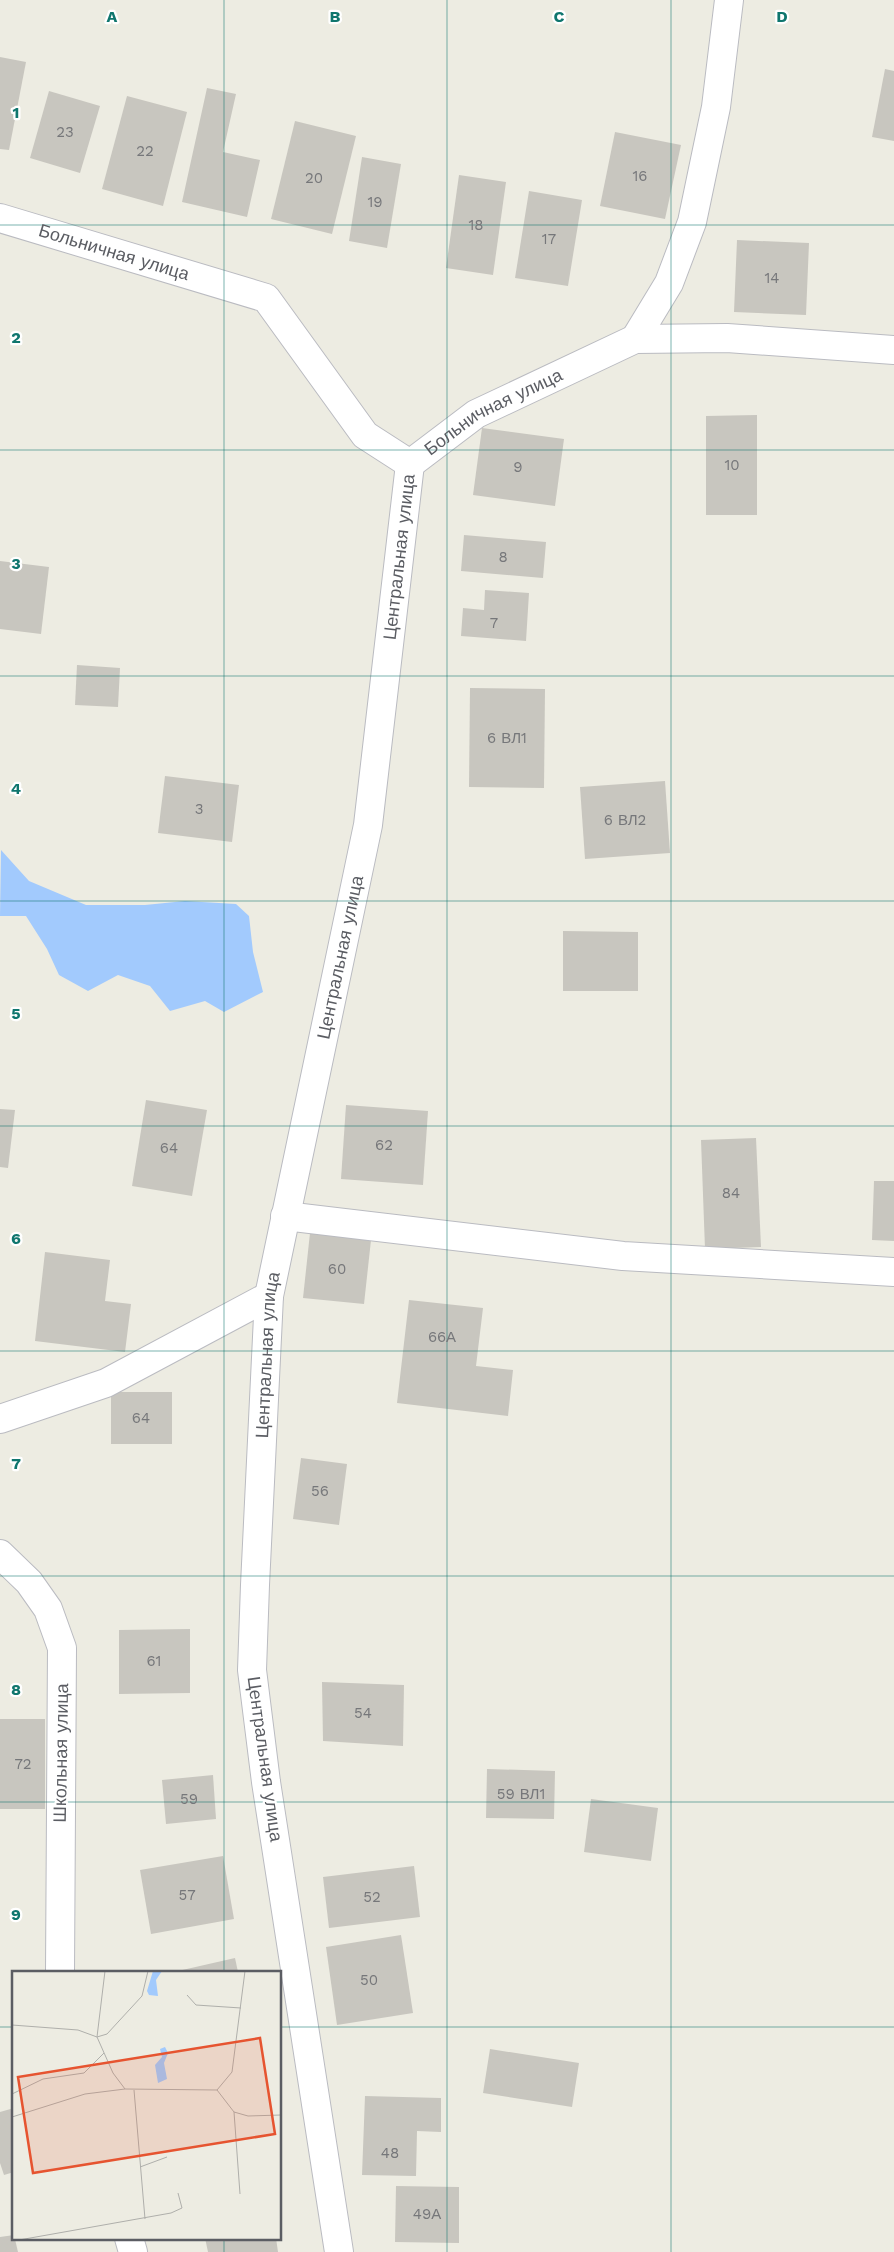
<svg xmlns="http://www.w3.org/2000/svg" width="894" height="2252" viewBox="0 0 894 2252" font-family="'Work Sans',sans-serif">
<rect width="100%" height="100%" fill="#edece2"/>
<path fill="#a2cafd" d="M1,850L29,881L86,905H145L185,901L236,904L249,916L253,952L263,992L224,1012L205,1001L170,1011L150,986L118,975L88,991L59,975L47,949L26,916H0Z"/>
<g fill="#c8c6bf">
<path d="M0,57L26,62L9,150L0,149Z"/>
<path d="M885,69L894,71V141L872,137Z"/>
<path d="M207,88L236,94L223,152L260,160L247,217L182,202Z"/>
<path d="M49,91L100,106L80,173L30,158Z"/>
<path d="M127,96L187,112L163,206L102,189Z"/>
<path d="M295,121L356,136L332,234L271,219Z"/>
<path d="M615,132L681,145L665,219L600,206Z"/>
<path d="M362,157L401,164L387,248L349,241Z"/>
<path d="M459,175L506,182L493,275L446,268Z"/>
<path d="M529,191L582,200L568,286L515,278Z"/>
<path d="M737,240L809,243L806,315L734,312Z"/>
<path d="M757,415V515H706V416Z"/>
<path d="M482,428L564,439L555,506L473,495Z"/>
<path d="M464,535L546,542L543,578L461,571Z"/>
<path d="M0,561L49,567L41,634L0,629Z"/>
<path d="M485,590L529,593L526,641L461,636L463,608L484,610Z"/>
<path d="M77,665L120,668L118,707L75,705Z"/>
<path d="M470,688L545,689L544,788L469,787Z"/>
<path d="M165,776L239,785L232,842L158,833Z"/>
<path d="M665,781L670,853L585,859L580,787Z"/>
<path d="M563,931L638,932V991H563Z"/>
<path d="M146,1100L207,1110L192,1196L132,1186Z"/>
<path d="M346,1105L428,1111L423,1185L341,1179Z"/>
<path d="M0,1109L15,1110L8,1168L0,1167Z"/>
<path d="M756,1138L761,1247L705,1249L701,1140Z"/>
<path d="M874,1181H894V1241L872,1240Z"/>
<path d="M310,1233L371,1240L364,1304L303,1298Z"/>
<path d="M45,1252L110,1260L105,1301L131,1304L125,1352L35,1341Z"/>
<path d="M409,1300L483,1308L476,1366L513,1370L508,1416L397,1403Z"/>
<rect x="111" y="1392" width="61" height="52"/>
<path d="M301,1458L347,1464L339,1525L293,1519Z"/>
<path d="M190,1629V1693L119,1694V1630Z"/>
<path d="M322,1682L404,1685L403,1746L323,1741Z"/>
<rect x="0" y="1719" width="45" height="90"/>
<path d="M487,1769L555,1771L554,1819L486,1818Z"/>
<path d="M213,1775L216,1819L166,1824L162,1780Z"/>
<path d="M591,1799L658,1808L651,1861L584,1852Z"/>
<path d="M223,1856L234,1919L151,1934L140,1870Z"/>
<path d="M414,1866L420,1917L329,1928L323,1877Z"/>
<path d="M401,1935L413,2013L337,2025L326,1947Z"/>
<path d="M235,1958L238,1972H179L178,1971Z"/>
<path d="M490,2049L579,2063L572,2107L483,2093Z"/>
<path d="M365,2096L441,2098V2132L417,2131L416,2176L362,2175Z"/>
<path d="M14,2108V2172L4,2175L0,2163V2112Z"/>
<path d="M396,2186L459,2187V2243L395,2242Z"/>
<path d="M14,2235L18,2252H0V2237Z"/>
<path d="M205,2238H276L278,2252H208Z"/>
</g>
<g fill="none" stroke-linecap="round" stroke-linejoin="round">
<g stroke="#babbc1" stroke-width="30">
<g id="street">
<path id="s1" d="M0,218L266,298L365,435L410,464"/>
<path d="M635,339L669,283L692,222L716,107L729,0"/>
<path id="s2" d="M410,464L476,414L635,339L727,338L894,350"/>
<path d="M285,1216L623,1256L894,1272"/>
<path d="M0,1419L106,1383L269,1296"/>
<path d="M0,1554L29,1582L48,1609L62,1648L60,1972"/>
<path d="M129,2238L133,2252"/>
<path id="s3" d="M339,2252L266,1782L252,1670L255,1585L269,1296L368,825L410,464"/>
</g>
</g>
<use href="#street" stroke="#fff" stroke-width="28"/>
</g>
<path fill="none" stroke="#0f766e" stroke-width="1" stroke-opacity="0.55" d="M224,0V1972M447,0V2252M671,0V2252M0,225H894M0,450H894M0,676H894M0,901H894M0,1126H894M0,1351H894M0,1576H894M0,1802H894M0,2027H14M280,2027H894M224,2238V2252"/>
<g text-anchor="middle" stroke-width="4.5" stroke-linejoin="round" paint-order="stroke">
<g font-size="15" fill="#76777a">
<text x="65" y="137">23</text>
<text x="145" y="156">22</text>
<text x="640" y="181">16</text>
<text x="314" y="183">20</text>
<text x="375" y="207">19</text>
<text x="476" y="230">18</text>
<text x="549" y="244">17</text>
<text x="772" y="283">14</text>
<text x="732" y="470">10</text>
<text x="518" y="472">9</text>
<text x="503" y="562">8</text>
<text x="494" y="628">7</text>
<text x="507" y="743">6 ВЛ1</text>
<text x="199" y="814">3</text>
<text x="625" y="825">6 ВЛ2</text>
<text x="384" y="1150">62</text>
<text x="169" y="1153">64</text>
<text x="731" y="1198">84</text>
<text x="337" y="1274">60</text>
<text x="442" y="1342">66А</text>
<text x="141" y="1423">64</text>
<text x="320" y="1496">56</text>
<text x="154" y="1666">61</text>
<text x="363" y="1718">54</text>
<text x="23" y="1769">72</text>
<text x="521" y="1799">59 ВЛ1</text>
<text x="189" y="1804">59</text>
<text x="187" y="1900">57</text>
<text x="372" y="1902">52</text>
<text x="369" y="1985">50</text>
<text x="390" y="2158">48</text>
<text x="427" y="2219">49А</text>
</g>
<g font-size="18" fill="#5b5d63" stroke="#fff">
<text dy="6" stroke="none"><textPath href="#s1" startOffset="119">Больничная улица</textPath></text>
<text dy="6" stroke="none"><textPath href="#s2" startOffset="99">Больничная улица</textPath></text>
<text dy="6" stroke="none"><textPath href="#s3" startOffset="1714">Центральная улица</textPath></text>
<text dy="6" stroke="none"><textPath href="#s3" startOffset="1309">Центральная улица</textPath></text>
<text dy="6" stroke="none"><textPath href="#s3" startOffset="904">Центральная улица</textPath></text>
<text transform="translate(61 1753) rotate(-89)" y="6">Школьная улица</text>
<text transform="translate(265 1759) rotate(82)" y="6">Центральная улица</text>
</g>
</g>
<g transform="translate(12 1971)">
<rect width="269" height="269" fill="#edece2"/>
<path d="M141,0H150L144,9L146,25L137,24L135,20ZM153,76L156,82L152,92L155,108L146,112L143,94L150,86L148,78Z" fill="#a2cafd"/>
<path fill="none" stroke="#afafab" stroke-width="1" d="M175,24L184,34L229,37M0,54L66,59L85,66L101,102L113,118M85,66L95,63L130,25L136,0M85,66L93,0M122,119L133,248M205,119L220,101L233,0M205,119L222,141L228,223M0,123L31,108L72,102L92,82M222,141L236,145L269,144M0,146L73,123L113,118L205,119M128,196L155,186M7,269L159,242L170,237L166,222"/>
<path fill="#e65430" fill-opacity="0.15" stroke="#e65430" stroke-width="2.5" d="M248,67L263,163L21,202L6,106Z"/>
<rect width="269" height="269" fill="none" stroke="#5b5d63" stroke-width="2.5"/>
</g>
<g font-size="16" text-anchor="middle" font-weight="bold" fill="#0f766e" stroke="#fff" stroke-width="4.5" stroke-linejoin="round" paint-order="stroke">
<text x="112" y="22">A</text>
<text x="335" y="22">B</text>
<text x="559" y="22">C</text>
<text x="782" y="22">D</text>
<text x="16" y="118">1</text>
<text x="16" y="343">2</text>
<text x="16" y="569">3</text>
<text x="16" y="794">4</text>
<text x="16" y="1019">5</text>
<text x="16" y="1244">6</text>
<text x="16" y="1469">7</text>
<text x="16" y="1695">8</text>
<text x="16" y="1920">9</text>
</g>
</svg>
